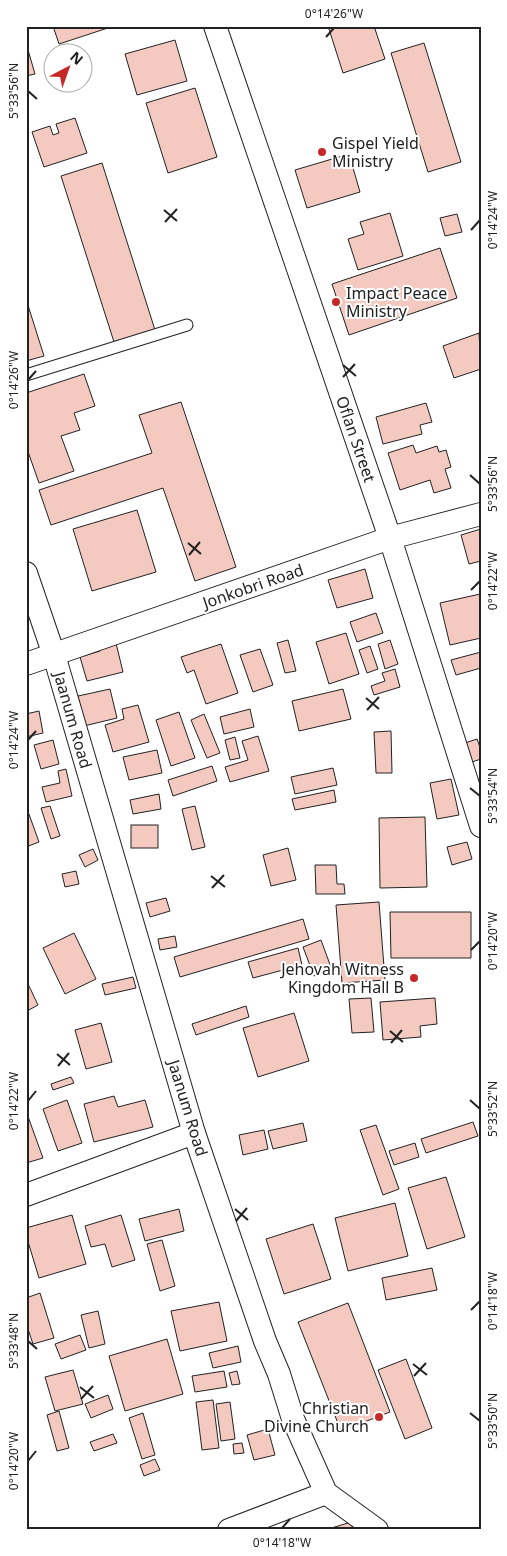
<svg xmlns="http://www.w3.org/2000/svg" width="507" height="1556" viewBox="0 0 507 1556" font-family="'Noto Sans',sans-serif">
<rect width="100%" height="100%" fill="#fff"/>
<g fill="#f3c9c0" stroke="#222">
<path d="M53,26H114L59,44Z"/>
<path d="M328,26H374L385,59L343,73Z"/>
<path d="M175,40L187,81L137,95L125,54Z"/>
<path d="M26,43L35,74L26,76Z"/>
<path d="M424,43L461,162L428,172L391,53Z"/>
<path d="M195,88L217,157L168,173L146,103Z"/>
<path d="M75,118L87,153L44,167L32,132L50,126L53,135L59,133L56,124Z"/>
<path d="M349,154L360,192L307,208L295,170Z"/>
<path d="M102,163L155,330L114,342L61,176Z"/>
<path d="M390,213L403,256L358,270L348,239L364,234L360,222Z"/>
<path d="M457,214L462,232L445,236L440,218Z"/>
<path d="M440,248L457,298L349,335L332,284Z"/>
<path d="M26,299L44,356L26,361Z"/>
<path d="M479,333L481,369L454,378L443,346Z"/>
<path d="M84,374L95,406L74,413L80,430L61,436L74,471L39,483L26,446V393Z"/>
<path d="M181,402L236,567L195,581L163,488L51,525L39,490L152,453L139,415Z"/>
<path d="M426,403L432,422L420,425L422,434L383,444L376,417Z"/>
<path d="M413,445L416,453L437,446L439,452L446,450L451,467L445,469L451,488L434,493L430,480L400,490L388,453Z"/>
<path d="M137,510L156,572L92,591L73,529Z"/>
<path d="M481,529V561L469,564L461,535Z"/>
<path d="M365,569L373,598L337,608L328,580Z"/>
<path d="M480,594L481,638L450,645L440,603Z"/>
<path d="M376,613L383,633L357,642L350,622Z"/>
<path d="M346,633L359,674L329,684L316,642Z"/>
<path d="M115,639L123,672L87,681L80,657L100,651L98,644Z"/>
<path d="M288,640L296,671L285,673L277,643Z"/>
<path d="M390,640L398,664L385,669L378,644Z"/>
<path d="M221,644L238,693L206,704L194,670L187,673L181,657Z"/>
<path d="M370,646L378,669L367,673L359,650Z"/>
<path d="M260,649L273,685L253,692L240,655Z"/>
<path d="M481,652V668L456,675L451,660Z"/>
<path d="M395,669L400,687L374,695L371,686L385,681L382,673Z"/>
<path d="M110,689L117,718L84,726L78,696Z"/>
<path d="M343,689L351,719L299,731L292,701Z"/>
<path d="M138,705L149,742L113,752L105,725L124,719L122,709Z"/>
<path d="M250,709L254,727L224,734L220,717Z"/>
<path d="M39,711L43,733L26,737V714Z"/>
<path d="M179,712L195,758L171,766L156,720Z"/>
<path d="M204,714L220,753L207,758L191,720Z"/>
<path d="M391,731L392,773H376L374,732Z"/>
<path d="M258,736L269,771L230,782L225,767L248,760L242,741Z"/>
<path d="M235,737L240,758L230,760L225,740Z"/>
<path d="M477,739L481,750V759L472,762L465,743Z"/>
<path d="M53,740L59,764L41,769L34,745Z"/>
<path d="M157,750L162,773L129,780L123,757Z"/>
<path d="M212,766L217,781L173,796L168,780Z"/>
<path d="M333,768L337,785L295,794L291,777Z"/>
<path d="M66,769L72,796L46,802L42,787L60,783L58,771Z"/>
<path d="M451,779L459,815L437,819L430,783Z"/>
<path d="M334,790L336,802L295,810L292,799Z"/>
<path d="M159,794L161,809L133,814L130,800Z"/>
<path d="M26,806L39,842L26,847Z"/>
<path d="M50,806L60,836L51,839L41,808Z"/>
<path d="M195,806L205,847L192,850L182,809Z"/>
<path d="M425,817L427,887L380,888L379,818Z"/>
<rect x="131" y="825" width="27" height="23"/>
<path d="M467,842L472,859L452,865L447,847Z"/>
<path d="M288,848L296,880L271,886L263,855Z"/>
<path d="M93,849L98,860L85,867L79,855Z"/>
<path d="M315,865H336L337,884H344L345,894H316Z"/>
<path d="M76,871L79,884L65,887L62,874Z"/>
<path d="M166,898L170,911L150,917L146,903Z"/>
<path d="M379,902L385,980L342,983L336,905Z"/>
<path d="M390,912H471V958H391Z"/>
<path d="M303,919L309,939L180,977L174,957Z"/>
<path d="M74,933L96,979L65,994L43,948Z"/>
<path d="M175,936L177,947L160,950L158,939Z"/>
<path d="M321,940L332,970L314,976L303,947Z"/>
<path d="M298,948L302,965L253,978L248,962Z"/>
<path d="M133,977L136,988L105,995L102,984Z"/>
<path d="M29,986L38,1005L27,1011L26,988Z"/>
<path d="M371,998L374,1032L352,1033L349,999Z"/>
<path d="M435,998L437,1024L420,1026L421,1037L383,1040L380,1002Z"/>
<path d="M246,1006L249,1017L196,1035L192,1024Z"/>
<path d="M294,1013L309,1061L258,1077L243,1028Z"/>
<path d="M101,1023L112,1062L86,1069L75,1030Z"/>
<path d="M71,1077L74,1083L53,1090L51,1084Z"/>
<path d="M114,1096L118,1107L145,1100L153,1127L94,1142L84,1104Z"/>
<path d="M67,1100L82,1143L58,1151L43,1109Z"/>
<path d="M26,1111L43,1158L26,1163Z"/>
<path d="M473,1122L478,1136L426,1153L421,1139Z"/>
<path d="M303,1123L307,1141L273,1149L268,1131Z"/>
<path d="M376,1125L399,1189L383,1195L360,1130Z"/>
<path d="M264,1130L268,1149L243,1155L239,1135Z"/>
<path d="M415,1143L419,1157L394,1165L389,1151Z"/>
<path d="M446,1177L465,1237L427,1249L408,1188Z"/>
<path d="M395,1203L408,1256L348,1271L335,1218Z"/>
<path d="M179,1209L184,1231L145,1241L139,1219Z"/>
<path d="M72,1215L86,1264L39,1278L26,1235V1228Z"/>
<path d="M121,1215L135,1260L112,1267L105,1244L91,1247L85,1226Z"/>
<path d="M313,1224L331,1279L284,1294L266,1239Z"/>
<path d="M162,1240L175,1286L160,1291L147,1244Z"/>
<path d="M432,1268L437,1290L386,1300L382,1278Z"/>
<path d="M40,1293L54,1338L33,1344L26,1323V1298Z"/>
<path d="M219,1302L227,1341L180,1351L171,1311Z"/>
<path d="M348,1303L390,1412L341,1431L298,1322Z"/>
<path d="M98,1311L105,1344L89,1348L81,1315Z"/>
<path d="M80,1335L86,1350L61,1359L55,1344Z"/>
<path d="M167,1339L183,1394L125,1411L109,1356Z"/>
<path d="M238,1346L241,1362L213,1368L209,1353Z"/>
<path d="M406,1359L432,1428L405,1439L378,1370Z"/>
<path d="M73,1370L83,1404L55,1411L45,1377Z"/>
<path d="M224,1371L227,1387L195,1392L192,1376Z"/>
<path d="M237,1371L240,1384L232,1385L229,1373Z"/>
<path d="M108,1395L113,1409L91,1418L85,1404Z"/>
<path d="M213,1400L219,1448L202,1450L196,1402Z"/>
<path d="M230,1402L235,1439L221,1441L216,1404Z"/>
<path d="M59,1411L69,1448L57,1451L47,1415Z"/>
<path d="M143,1413L155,1455L142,1459L129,1418Z"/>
<path d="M268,1429L275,1455L254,1460L247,1435Z"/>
<path d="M113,1434L117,1443L94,1451L90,1442Z"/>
<path d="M242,1443L244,1453L234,1454L233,1444Z"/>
<path d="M155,1459L160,1470L144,1476L140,1465Z"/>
<path d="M351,1522L353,1530H325Z"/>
</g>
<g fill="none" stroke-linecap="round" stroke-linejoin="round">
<g stroke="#222" stroke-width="13">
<path id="service" d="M26,375L187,325"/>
</g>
<g stroke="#222" stroke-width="24">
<g id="minor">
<path d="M215,26L390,538L481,826"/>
<path d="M26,573L54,655L194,1133L265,1341L279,1374L293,1419L326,1493L377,1530"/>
<path d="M26,664L390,538L481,514"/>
<path d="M26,1195L194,1133"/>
<path d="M229,1530L326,1493"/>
</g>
</g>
<use href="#service" stroke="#fff" stroke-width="11"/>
<use href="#minor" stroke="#fff" stroke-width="22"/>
</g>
<path fill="none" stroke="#222" stroke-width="2" d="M326,37L334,28M28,91L37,99M164,210L177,221M165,222L177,209M471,230L480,220M343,365L356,376M343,377L355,364M28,380L36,371M470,475L480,484M188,543L201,554M189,555L200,542M471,590L480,581M366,698L379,709M367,710L379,697M28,740L36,731M470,788L480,796M211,876L225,887M212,888L224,875M471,950L480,941M390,1031L403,1042M391,1043L402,1030M57,1054L70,1065M58,1066L69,1053M470,1100L480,1109M28,1101L36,1091M235,1209L248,1220M236,1221L247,1208M471,1310L480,1301M28,1341L37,1349M413,1364L427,1375M414,1376L426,1363M80,1387L94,1398M81,1399L93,1386M470,1413L480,1421M28,1461L36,1451M282,1528L290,1519"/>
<g fill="#c62828" stroke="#fff" stroke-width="2">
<circle cx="322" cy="152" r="5"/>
<circle cx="336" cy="302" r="5"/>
<circle cx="414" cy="978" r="5"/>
<circle cx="379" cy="1417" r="5"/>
</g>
<g text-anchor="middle" stroke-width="4" stroke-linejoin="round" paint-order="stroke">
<g font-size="16" fill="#222" stroke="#fff" text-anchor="start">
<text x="332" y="149">Gispel Yield<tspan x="332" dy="18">Ministry</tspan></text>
<text x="346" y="299">Impact Peace<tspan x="346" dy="18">Ministry</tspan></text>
<text x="404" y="975" text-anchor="end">Jehovah Witness<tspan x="404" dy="18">Kingdom Hall B</tspan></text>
<text x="369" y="1414" text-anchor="end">Christian<tspan x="369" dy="18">Divine Church</tspan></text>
</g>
<g font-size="16" fill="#222" stroke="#fff">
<text transform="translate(356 439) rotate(71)" y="6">Oflan Street</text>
<text transform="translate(253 586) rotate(-19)" y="6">Jonkobri Road</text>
<text transform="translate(73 720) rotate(74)" y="6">Jaanum Road</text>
<text transform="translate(188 1108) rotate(73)" y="6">Jaanum Road</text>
</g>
</g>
<rect width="507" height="1556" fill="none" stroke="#ffffff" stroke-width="55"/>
<g transform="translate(68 68) rotate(41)"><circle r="24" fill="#ffffff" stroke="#a7a7a7"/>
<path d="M0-4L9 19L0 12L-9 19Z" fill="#c62828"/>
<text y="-8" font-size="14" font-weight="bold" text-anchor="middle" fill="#222222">N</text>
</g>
<rect x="28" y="28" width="452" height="1500" fill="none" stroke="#222" stroke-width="2"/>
<g font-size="12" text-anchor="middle" fill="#222">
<text x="334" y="18">0°14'26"W</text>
<text transform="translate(14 91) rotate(-90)" y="4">5°33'56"N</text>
<text transform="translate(493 220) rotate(-90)" y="4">0°14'24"W</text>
<text transform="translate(14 380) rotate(-90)" y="4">0°14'26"W</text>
<text transform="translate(493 484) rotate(-90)" y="4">5°33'56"N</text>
<text transform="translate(493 581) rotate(-90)" y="4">0°14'22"W</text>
<text transform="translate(14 740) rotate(-90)" y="4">0°14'24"W</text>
<text transform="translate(493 796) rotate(-90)" y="4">5°33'54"N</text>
<text transform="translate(493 941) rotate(-90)" y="4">0°14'20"W</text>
<text transform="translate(14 1101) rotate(-90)" y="4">0°14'22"W</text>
<text transform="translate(493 1109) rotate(-90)" y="4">5°33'52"N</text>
<text transform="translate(493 1301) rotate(-90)" y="4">0°14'18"W</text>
<text transform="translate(14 1341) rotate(-90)" y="4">5°33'48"N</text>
<text transform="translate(493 1421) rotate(-90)" y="4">5°33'50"N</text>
<text transform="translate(14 1461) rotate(-90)" y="4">0°14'20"W</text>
<text x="282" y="1547">0°14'18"W</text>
</g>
</svg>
